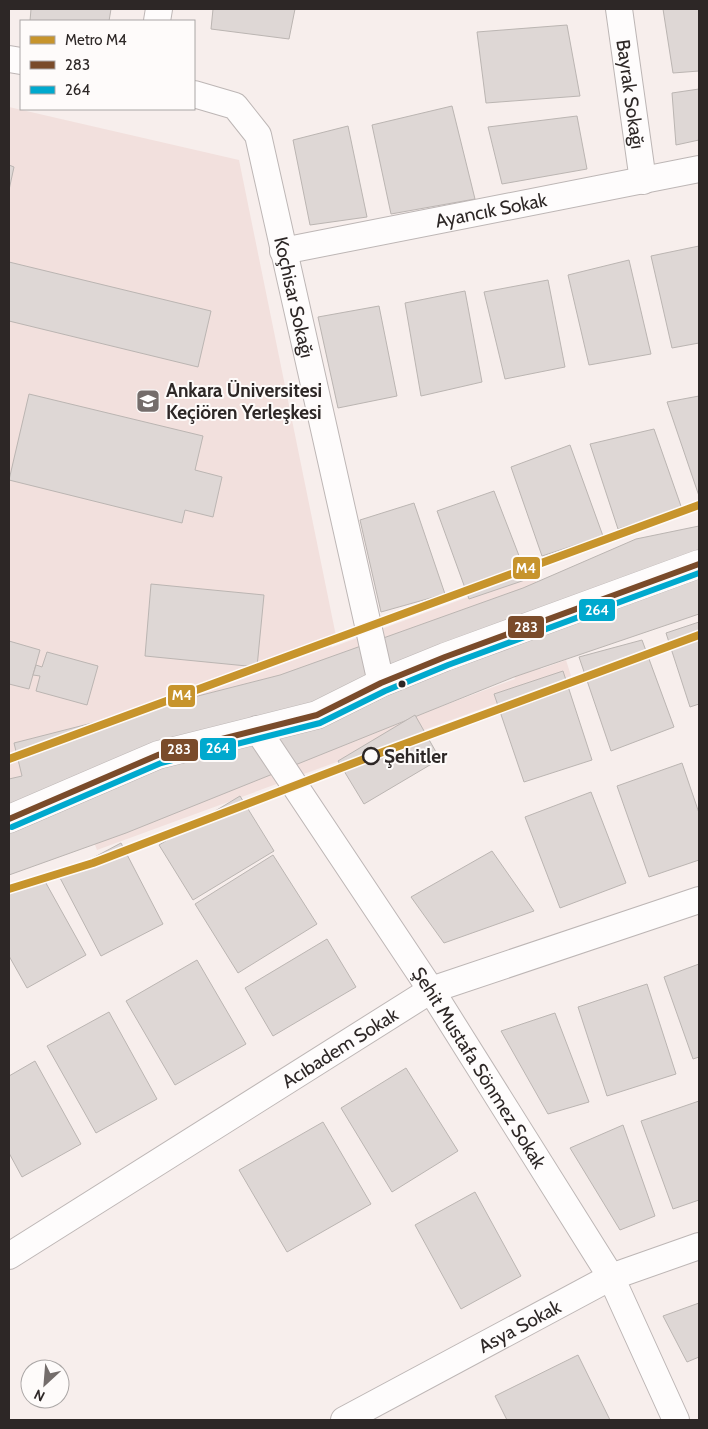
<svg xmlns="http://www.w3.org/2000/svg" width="708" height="1429" viewBox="0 0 708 1429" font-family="Cabin,sans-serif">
<rect width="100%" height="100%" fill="#f7eeec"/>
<path fill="#f2e0dd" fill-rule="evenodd" d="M9,107L239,160L337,641L330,648L533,573L538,587L513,596L541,669L566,660L571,676L97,850L62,760L9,780ZM502,644L515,679L405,720Z"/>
<g fill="#ded7d5" stroke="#bbb5b2">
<path d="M31,9H111L109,21H30Z"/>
<path d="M213,9H295L289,39L211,29Z"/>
<path d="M663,9H699V71L673,73Z"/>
<path d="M567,25L580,96L486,103L477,32Z"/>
<path d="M699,89V140L676,145L672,93Z"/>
<path d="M452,106L475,199L391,214L372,125Z"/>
<path d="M577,116L587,169L502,184L488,127Z"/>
<path d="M348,126L367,217L310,225L293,140Z"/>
<path d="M9,165L14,167L9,190Z"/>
<path d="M699,246V343L672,348L651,256Z"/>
<path d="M629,260L651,354L589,365L568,275Z"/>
<path d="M9,262L211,311L198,367L9,321Z"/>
<path d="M548,280L565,367L505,379L484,292Z"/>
<path d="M465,291L482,382L421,396L405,303Z"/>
<path d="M379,306L397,396L338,408L318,317Z"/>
<path d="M29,394L203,436L195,470L222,477L213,517L185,510L182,523L9,480Z"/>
<path d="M699,396V496L667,402Z"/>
<path d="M654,429L682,509L618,529L590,444Z"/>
<path d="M570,445L603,536L542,556L511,467Z"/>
<path d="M494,491L528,579L469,599L437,511Z"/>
<path d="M414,503L445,594L381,612L360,520Z"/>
<path d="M699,526V614L514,677L126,833L9,875V779L22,776L14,743L280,675L523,588L636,539Z"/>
<path d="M151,584L264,595L257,667L145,656Z"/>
<path d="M699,622V704L690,707L666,633Z"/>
<path d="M642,640L674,727L611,751L579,657Z"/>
<path d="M9,641L40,650L29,689L9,684Z"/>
<path d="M47,652L98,666L87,705L36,691L40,676L33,675L36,665L42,667Z"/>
<path d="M563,671L592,760L524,782L494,694Z"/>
<path d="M415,715L440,759L364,804L338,761Z"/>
<path d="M682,763L699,813V860L649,877L617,786Z"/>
<path d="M591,792L626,883L560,908L525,817Z"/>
<path d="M240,796L274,851L193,900L159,845Z"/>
<path d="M121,843L163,924L101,956L59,876Z"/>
<path d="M492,851L534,911L444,943L411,897Z"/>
<path d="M273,855L317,924L238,973L195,904Z"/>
<path d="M42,876L86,955L27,988L9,956V894Z"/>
<path d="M327,939L356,987L273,1036L245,988Z"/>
<path d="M197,960L246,1044L175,1085L126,1001Z"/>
<path d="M699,964V1057L693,1059L664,977Z"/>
<path d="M647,984L676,1074L607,1096L578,1007Z"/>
<path d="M109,1012L157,1099L96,1133L47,1046Z"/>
<path d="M555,1013L589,1102L548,1114L501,1031Z"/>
<path d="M35,1061L81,1144L22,1177L9,1153V1076Z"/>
<path d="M406,1068L458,1151L392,1192L341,1108Z"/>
<path d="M699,1101V1200L673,1209L641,1121Z"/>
<path d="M323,1122L371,1204L287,1252L239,1170Z"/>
<path d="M623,1125L655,1216L620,1230L570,1148Z"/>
<path d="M475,1192L521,1276L461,1309L415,1225Z"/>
<path d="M699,1303V1357L687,1362L663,1316Z"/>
<path d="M578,1355L610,1420H507L495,1396Z"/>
</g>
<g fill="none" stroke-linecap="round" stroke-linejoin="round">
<g stroke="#bdb6b5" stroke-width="28">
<g id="street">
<path id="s1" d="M619,9L643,181"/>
<path d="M157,21L159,9"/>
<path d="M9,59L21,61"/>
<path id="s2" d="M194,94L235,106L258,135L381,683"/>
<path id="s3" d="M283,251L699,169"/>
<path id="s4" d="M257,729L431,990L611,1277L676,1420"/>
<path id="s5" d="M9,1256L431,990L699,900"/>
<path id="s6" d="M344,1420L611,1277L699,1246"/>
</g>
</g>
<g stroke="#bdb6b5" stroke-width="29">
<path id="secondary" d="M9,819L158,755L317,715L381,683L445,657L699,564"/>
</g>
<use href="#street" stroke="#fefcfc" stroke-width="26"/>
<use href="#secondary" stroke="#fefcfc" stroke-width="28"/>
<g stroke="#fefbfa" stroke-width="10">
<path id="bus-1" d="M9,819L158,755L317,715L381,683L445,657L699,564"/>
</g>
<g stroke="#fefbfa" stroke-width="10">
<path id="bus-2" d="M12,827L161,763L320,723L385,691L448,665L699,573"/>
</g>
<use href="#bus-1" stroke="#7a4b2a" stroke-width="6"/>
<use href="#bus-2" stroke="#00a9ce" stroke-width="6"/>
<g stroke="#fefbfa" stroke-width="11">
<g id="metro-1">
<path d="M9,759L699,505"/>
<path d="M9,889L93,863L380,753L699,635"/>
</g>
</g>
<use href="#metro-1" stroke="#c7942c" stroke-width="8"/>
</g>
<defs>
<g id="university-square" transform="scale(1.25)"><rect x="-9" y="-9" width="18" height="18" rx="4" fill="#746d6b" stroke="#fefbfa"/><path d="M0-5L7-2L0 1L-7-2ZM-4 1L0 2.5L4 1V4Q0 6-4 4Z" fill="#fff"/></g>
</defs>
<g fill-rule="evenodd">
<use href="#university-square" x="148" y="401"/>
</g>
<circle fill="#2d2726" stroke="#fefbfa" stroke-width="2" cx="402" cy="684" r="4.5"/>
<circle fill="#fefbfa" stroke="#2d2726" stroke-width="2.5" cx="371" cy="756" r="8"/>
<g text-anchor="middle" stroke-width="4" stroke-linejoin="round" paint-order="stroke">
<g font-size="19" fill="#2d2726" stroke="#fefbfa">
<text dy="7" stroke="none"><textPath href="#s1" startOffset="86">Bayrak Sokağı</textPath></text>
<text dy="7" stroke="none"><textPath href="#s3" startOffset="212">Ayancık Sokak</textPath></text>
<text dy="7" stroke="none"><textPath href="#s2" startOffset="246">Koçhisar Sokağı</textPath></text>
<text dy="7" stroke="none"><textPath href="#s5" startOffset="391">Acıbadem Sokak</textPath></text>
<text dy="7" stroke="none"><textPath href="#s4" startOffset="405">Şehit Mustafa Sönmez Sokak</textPath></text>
<text dy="7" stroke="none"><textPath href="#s6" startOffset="199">Asya Sokak</textPath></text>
</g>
<g font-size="19" font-weight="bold" fill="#2d2726" stroke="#fefbfa" text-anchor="start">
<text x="166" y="397">Ankara Üniversitesi<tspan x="166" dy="22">Keçiören Yerleşkesi</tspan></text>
</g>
<g font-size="19" font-weight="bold" fill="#2d2726" stroke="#fefbfa" text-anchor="start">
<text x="384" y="763">Şehitler</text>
</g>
</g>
<g stroke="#fefbfa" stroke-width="2">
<rect x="512" y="556" width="29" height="24" rx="5" fill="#c7942c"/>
<rect x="578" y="598" width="38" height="24" rx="5" fill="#00a9ce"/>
<rect x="507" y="615" width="38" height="24" rx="5" fill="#7a4b2a"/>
<rect x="167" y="684" width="29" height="24" rx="5" fill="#c7942c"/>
<rect x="199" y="737" width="38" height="24" rx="5" fill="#00a9ce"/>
<rect x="160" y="738" width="39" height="24" rx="5" fill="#7a4b2a"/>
</g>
<g font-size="14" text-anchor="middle" font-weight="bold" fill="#fff">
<text x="526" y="573">M4</text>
<text x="597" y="615">264</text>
<text x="526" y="632">283</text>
<text x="182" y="700">M4</text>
<text x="218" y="753">264</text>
<text x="179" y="754">283</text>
</g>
<rect width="708" height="1429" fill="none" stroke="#2d2726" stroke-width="20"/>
<rect x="20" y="20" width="175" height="90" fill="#fefbfa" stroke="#aaa6a5"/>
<rect x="30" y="36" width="25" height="8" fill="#c7942c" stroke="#aaa6a5"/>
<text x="65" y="45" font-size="15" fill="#2d2726">Metro M4</text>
<rect x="30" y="61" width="25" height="8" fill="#7a4b2a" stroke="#aaa6a5"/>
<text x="65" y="70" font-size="15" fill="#2d2726">283</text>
<rect x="30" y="86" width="25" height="8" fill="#00a9ce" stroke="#aaa6a5"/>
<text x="65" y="95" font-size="15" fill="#2d2726">264</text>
<g transform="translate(45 1384) rotate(206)"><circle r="24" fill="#fefbfa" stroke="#aaa6a5"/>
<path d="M0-4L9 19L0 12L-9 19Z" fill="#746d6b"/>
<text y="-8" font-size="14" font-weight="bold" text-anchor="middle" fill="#2d2726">N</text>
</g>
</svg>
